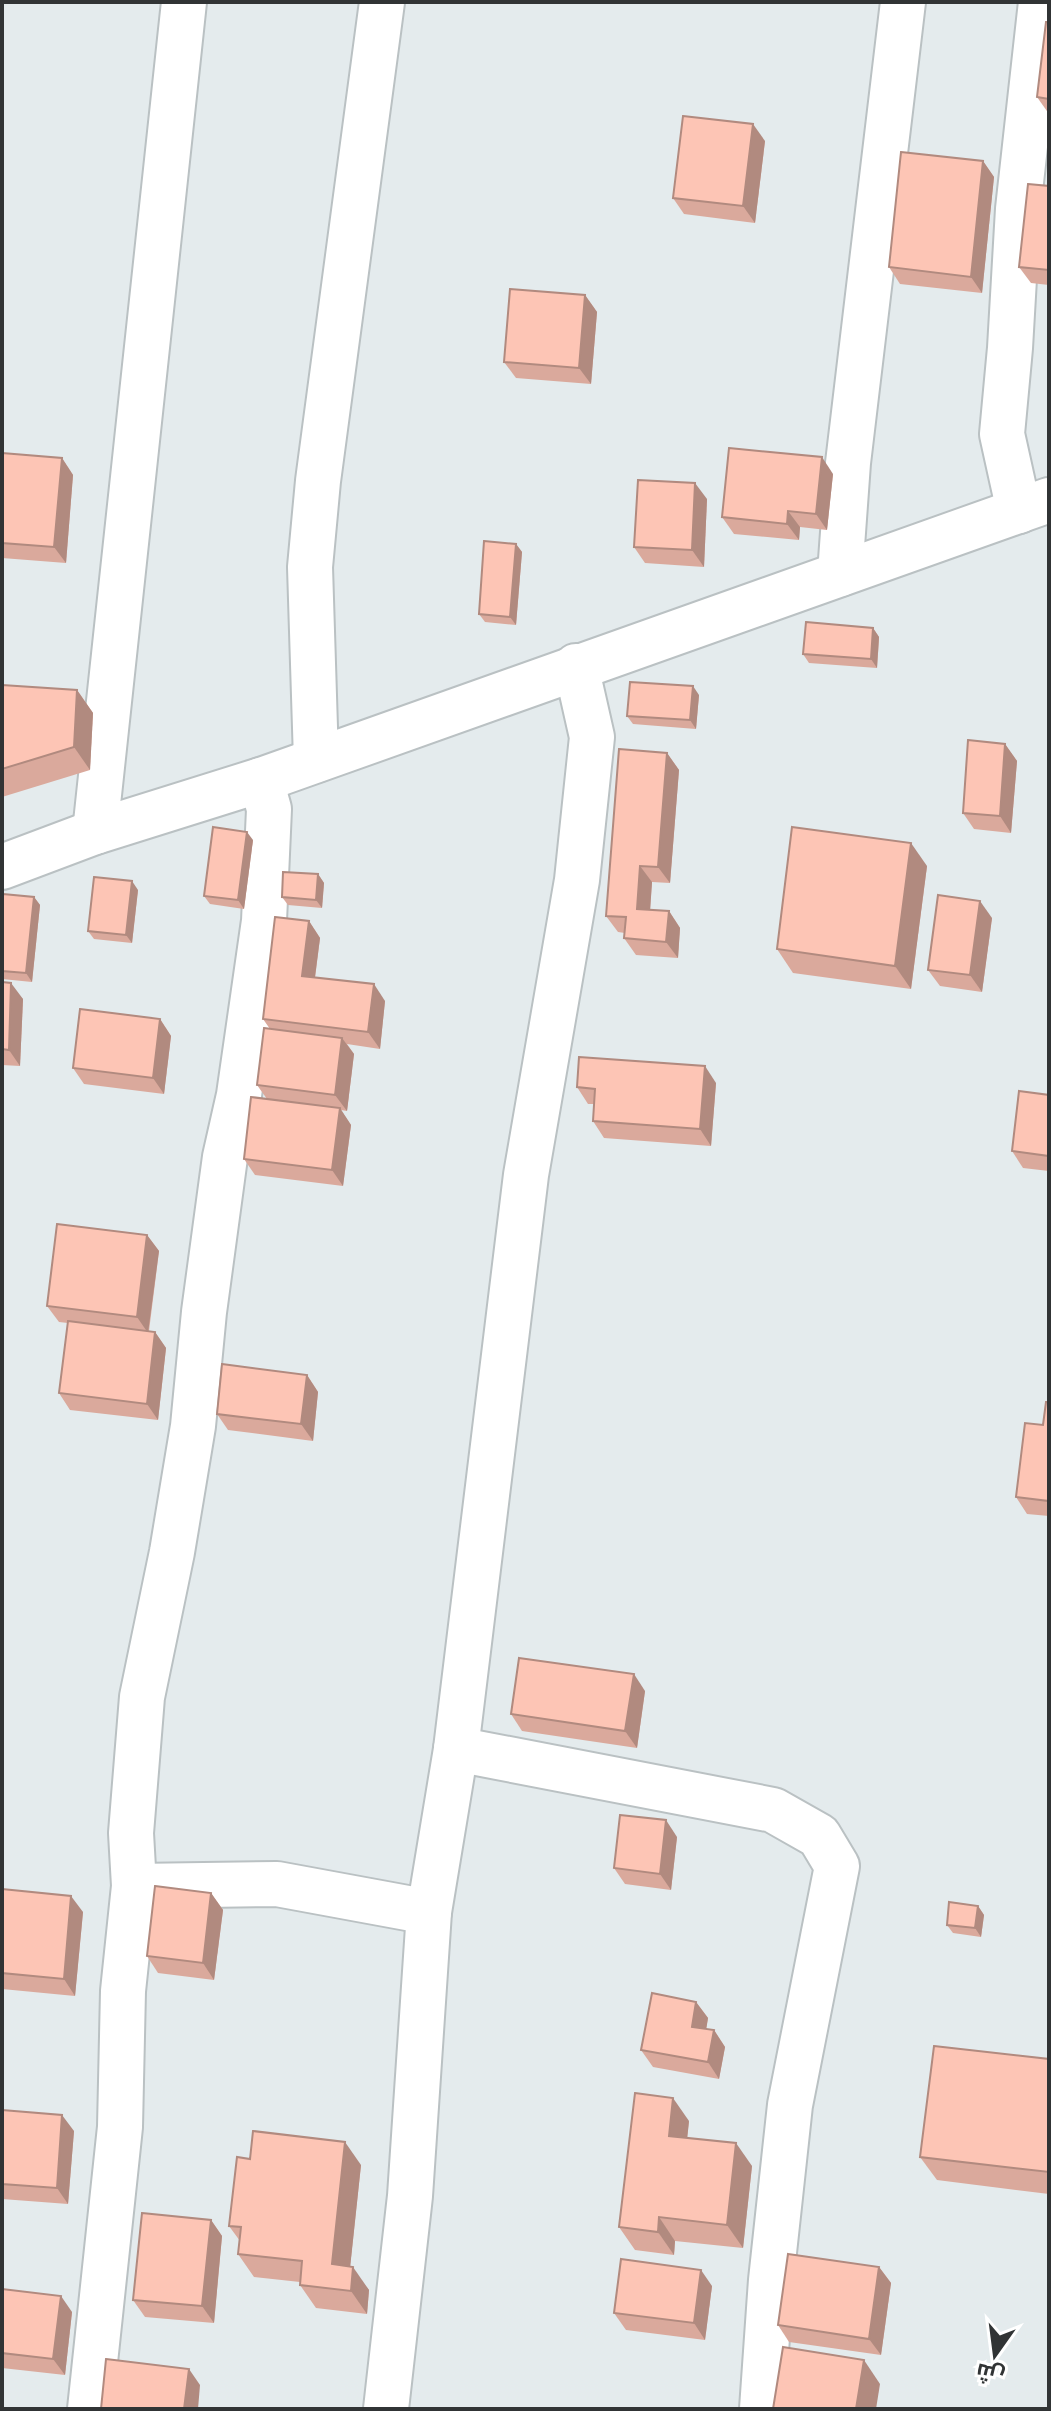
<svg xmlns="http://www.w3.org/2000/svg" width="1051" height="2411" viewBox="0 0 1051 2411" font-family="'IBM Plex Serif',Cairo,serif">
<rect width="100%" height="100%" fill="#e4ebed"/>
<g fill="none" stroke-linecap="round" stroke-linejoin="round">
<g stroke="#bac1c3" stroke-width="48">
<g id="minor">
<path d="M1019,511L1002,434L1010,348L1018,209L1041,2"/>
<path d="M840,574L848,463L903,2"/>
<path d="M316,760L310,567L318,481L382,2"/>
<path d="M95,832L184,2"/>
<path d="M456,1749L773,1810L819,1836L837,1866L790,2105L771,2280L762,2409"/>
<path d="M134,1886L277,1884L429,1912"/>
<path d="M90,2409L120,2127L123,1991L134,1886L131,1833L142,1697L172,1552L193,1426L204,1312L225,1157L239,1095L264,921L269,809L261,780"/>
<path d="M386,2409L410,2196L429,1912L456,1749L526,1175L577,880L592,737L576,666"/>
</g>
</g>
<g stroke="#bac1c3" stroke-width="48">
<path id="tertiary" d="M2,867L95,832L261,780L1049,500"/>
</g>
<use href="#minor" stroke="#fff" stroke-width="44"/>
<use href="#tertiary" stroke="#fff" stroke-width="44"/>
</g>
<g fill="#daa99c">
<path d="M1049,22V114L1037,97Z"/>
<path d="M765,141L755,223L684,214L673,198Z"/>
<path d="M983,161L994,177L982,293L900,284L889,267Z"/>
<path d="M1049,186V285L1031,283L1019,267Z"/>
<path d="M585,295L597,312L591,384L516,378L504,362Z"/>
<path d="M2,453L62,458L73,475L66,563L2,558Z"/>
<path d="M833,474L827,530L800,527L799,540L734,534L722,517Z"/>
<path d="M707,499L704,567L645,563L634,547Z"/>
<path d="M516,544L522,552L516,625L485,622L479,614Z"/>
<path d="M873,628L879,637L877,668L809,663L803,654Z"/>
<path d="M2,685L77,690L93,713L90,770L2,797Z"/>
<path d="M699,695L696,729L633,724L627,716Z"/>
<path d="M1005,744L1017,761L1011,833L974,829L963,813Z"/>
<path d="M667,753L679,770L670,883L652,882L650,910L669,911L680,928L678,958L636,955L624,938L625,933L618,932L606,916Z"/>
<path d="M253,840L244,909L210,904L204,896Z"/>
<path d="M927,866L911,989L793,973L777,949Z"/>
<path d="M318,874L324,883L322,908L288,905L282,897Z"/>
<path d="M138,890L132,943L94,939L88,931Z"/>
<path d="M34,897L40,905L32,982L2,979V903Z"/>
<path d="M992,918L982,992L940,986L928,970Z"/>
<path d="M309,921L320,938L315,978L385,1001L380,1049L347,1044L354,1054L347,1111L341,1110L351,1125L343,1186L255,1175L244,1159L267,1099L257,1085L270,1029L263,1019Z"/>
<path d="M2,982L23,999L20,1066L2,1065Z"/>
<path d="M160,1019L171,1036L164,1094L84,1084L73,1068Z"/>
<path d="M716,1083L711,1146L604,1138L593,1121L594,1104H588L577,1087Z"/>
<path d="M1049,1095V1171L1023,1168L1012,1151Z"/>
<path d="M147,1235L159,1251L149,1331L155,1332L166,1348L158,1420L70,1410L59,1393L68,1323L59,1322L47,1306Z"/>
<path d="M307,1375L318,1392L313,1441L228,1430L217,1414Z"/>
<path d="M1049,1402V1516L1027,1514L1016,1497L1043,1425Z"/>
<path d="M645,1691L637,1748L522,1731L511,1714Z"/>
<path d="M677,1837L671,1890L625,1884L614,1868Z"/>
<path d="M2,1889L83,1912L75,1996L2,1989Z"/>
<path d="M211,1893L223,1910L214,1980L158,1973L147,1956Z"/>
<path d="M978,1906L984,1915L981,1937L953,1933L947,1925Z"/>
<path d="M696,2002L708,2018L706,2029L714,2030L725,2047L719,2079L653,2067L641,2050Z"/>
<path d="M1049,2059V2194L937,2180L920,2157Z"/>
<path d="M2,2110L74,2131L68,2204L2,2199Z"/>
<path d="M689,2121L687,2138L752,2166L743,2248L675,2241L674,2255L635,2250L619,2227Z"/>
<path d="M250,2159L361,2165L350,2267L369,2290L367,2314L316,2308L300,2285V2282L254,2277L238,2254L240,2241L229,2226Z"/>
<path d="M211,2220L222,2236L214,2323L145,2317L133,2300Z"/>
<path d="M879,2267L891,2283L881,2355L789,2342L778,2325Z"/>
<path d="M712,2286L705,2340L626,2330L614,2313Z"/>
<path d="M2,2289L72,2312L65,2375L2,2368Z"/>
</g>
<g fill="#b18a7f">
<path d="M753,124L765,141L755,223L743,206Z"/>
<path d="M983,161L994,177L982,293L971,277Z"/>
<path d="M585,295L597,312L591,384L579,368Z"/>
<path d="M822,457L833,474L827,530L816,514Z"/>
<path d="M62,458L73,475L66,563L54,547Z"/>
<path d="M695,483L707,499L704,567L692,550Z"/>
<path d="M788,511L800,527L799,540L787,524Z"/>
<path d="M516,544L522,552L516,625L510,617Z"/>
<path d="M873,628L879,637L877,668L871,659Z"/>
<path d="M693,686L699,695L696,729L690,720Z"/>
<path d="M77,690L93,713L90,770L74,747Z"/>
<path d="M1005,744L1017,761L1011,833L1000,816Z"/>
<path d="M667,753L679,770L670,883L658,867Z"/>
<path d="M247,832L253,840L244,909L238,900Z"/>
<path d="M911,843L927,866L911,989L895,966Z"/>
<path d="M640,866L652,882L649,926L637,909Z"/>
<path d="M318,874L324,883L322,908L316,900Z"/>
<path d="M132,881L138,890L132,943L126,935Z"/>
<path d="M34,897L40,905L32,982L26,973Z"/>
<path d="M980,901L992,918L982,992L970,975Z"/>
<path d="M669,911L680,928L678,958L666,942Z"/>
<path d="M309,921L320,938L313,992L302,976Z"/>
<path d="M11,983L23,999L20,1066L9,1050Z"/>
<path d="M374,984L385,1001L380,1049L368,1032Z"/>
<path d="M160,1019L171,1036L164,1094L153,1078Z"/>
<path d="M342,1038L354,1054L347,1111L335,1095Z"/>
<path d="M705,1066L716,1083L711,1146L700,1129Z"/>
<path d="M340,1108L351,1125L343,1186L332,1170Z"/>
<path d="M147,1235L159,1251L148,1333L137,1317Z"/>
<path d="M155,1332L166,1348L158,1420L147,1404Z"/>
<path d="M307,1375L318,1392L313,1441L301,1424Z"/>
<path d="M634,1674L645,1691L637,1748L625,1731Z"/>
<path d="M666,1820L677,1837L671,1890L660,1874Z"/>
<path d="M211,1893L223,1910L214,1980L203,1963Z"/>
<path d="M71,1896L83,1912L75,1996L64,1979Z"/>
<path d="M978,1906L984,1915L981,1937L975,1928Z"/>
<path d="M696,2002L708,2018L704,2043L692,2027Z"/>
<path d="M714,2030L725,2047L719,2079L708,2062Z"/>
<path d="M673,2098L689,2121L685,2159L669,2136Z"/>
<path d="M62,2115L74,2131L68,2204L57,2188Z"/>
<path d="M345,2142L361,2165L348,2287L332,2264Z"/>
<path d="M736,2143L752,2166L743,2248L727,2225Z"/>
<path d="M659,2217L675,2241L674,2255L658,2232Z"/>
<path d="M211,2220L222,2236L214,2323L202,2306Z"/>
<path d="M353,2267L369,2290L367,2314L351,2291Z"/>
<path d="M879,2267L891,2283L881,2355L869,2339Z"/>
<path d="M701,2270L712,2286L705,2340L694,2323Z"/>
<path d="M61,2296L72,2312L65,2375L53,2359Z"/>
<path d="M864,2360L880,2384L876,2409H856Z"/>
<path d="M189,2369L200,2385L198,2409H184Z"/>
</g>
<g fill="#fdc5b5" stroke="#b18a7f" stroke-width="2">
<path d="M1046,22H1049V99L1037,97Z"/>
<path d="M683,116L753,124L743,206L673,198Z"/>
<path d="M901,152L983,161L971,277L889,267Z"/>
<path d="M1028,184L1049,186V270L1019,267Z"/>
<path d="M510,289L585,295L579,368L504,362Z"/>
<path d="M729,448L822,457L816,514L788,511L787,524L722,517Z"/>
<path d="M2,453L62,458L54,547L2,543Z"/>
<path d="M638,480L695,483L692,550L634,547Z"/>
<path d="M484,541L516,544L510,617L479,614Z"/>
<path d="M806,622L873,628L871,659L803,654Z"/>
<path d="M630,682L693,686L690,720L627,716Z"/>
<path d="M2,685L77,690L74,747L2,769Z"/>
<path d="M968,740L1005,744L1000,816L963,813Z"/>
<path d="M619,749L667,753L658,867L640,866L637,909L669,911L666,942L624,938L626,917L606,916Z"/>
<path d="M213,827L247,832L238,900L204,896Z"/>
<path d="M792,827L911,843L895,966L777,949Z"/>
<path d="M283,872L318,874L316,900L282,897Z"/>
<path d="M94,877L132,881L126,935L88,931Z"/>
<path d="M3,894L34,897L26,973L2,971Z"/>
<path d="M938,895L980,901L970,975L928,970Z"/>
<path d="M275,917L309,921L302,976L374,984L368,1032L263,1019Z"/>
<path d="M2,982L11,983L9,1050L2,1049Z"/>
<path d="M80,1009L160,1019L153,1078L73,1068Z"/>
<path d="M264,1028L342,1038L335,1095L257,1085Z"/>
<path d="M579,1057L705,1066L700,1129L593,1121L595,1089L577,1087Z"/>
<path d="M1019,1091L1049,1095V1156L1012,1151Z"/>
<path d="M251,1097L340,1108L332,1170L244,1159Z"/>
<path d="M57,1224L147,1235L137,1317L47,1306Z"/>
<path d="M68,1321L155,1332L147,1404L59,1393Z"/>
<path d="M222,1364L307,1375L301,1424L217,1414Z"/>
<path d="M1046,1402H1049V1501L1016,1497L1025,1423L1043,1425Z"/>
<path d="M519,1658L634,1674L625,1731L511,1714Z"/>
<path d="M620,1815L666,1820L660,1874L614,1868Z"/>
<path d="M155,1886L211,1893L203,1963L147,1956Z"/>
<path d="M2,1889L71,1896L64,1979L2,1973Z"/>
<path d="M949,1902L978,1906L975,1928L947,1925Z"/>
<path d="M652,1993L696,2002L692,2027L714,2030L708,2062L641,2050Z"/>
<path d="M934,2046L1049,2059V2172L920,2157Z"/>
<path d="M635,2093L673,2098L669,2136L736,2143L727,2225L659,2217L658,2232L619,2227Z"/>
<path d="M2,2110L62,2115L57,2188L2,2184Z"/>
<path d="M253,2131L345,2142L332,2264L353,2267L351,2291L300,2285L302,2261L238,2254L241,2227L229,2226L237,2157L250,2159Z"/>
<path d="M142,2213L211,2220L202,2306L133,2300Z"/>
<path d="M788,2254L879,2267L869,2339L778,2325Z"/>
<path d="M621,2259L701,2270L694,2323L614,2313Z"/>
<path d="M2,2289L61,2296L53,2359L2,2353Z"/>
<path d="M783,2347L864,2360L856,2409H773Z"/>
<path d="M106,2359L189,2369L184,2409H101Z"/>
</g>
<rect width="1051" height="2411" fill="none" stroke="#313435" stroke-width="8"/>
<g transform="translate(995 2355) rotate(194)" stroke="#ffffff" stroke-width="6" paint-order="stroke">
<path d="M0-6L14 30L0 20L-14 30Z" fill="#313435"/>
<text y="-12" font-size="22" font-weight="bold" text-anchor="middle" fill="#313435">ش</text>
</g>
</svg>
